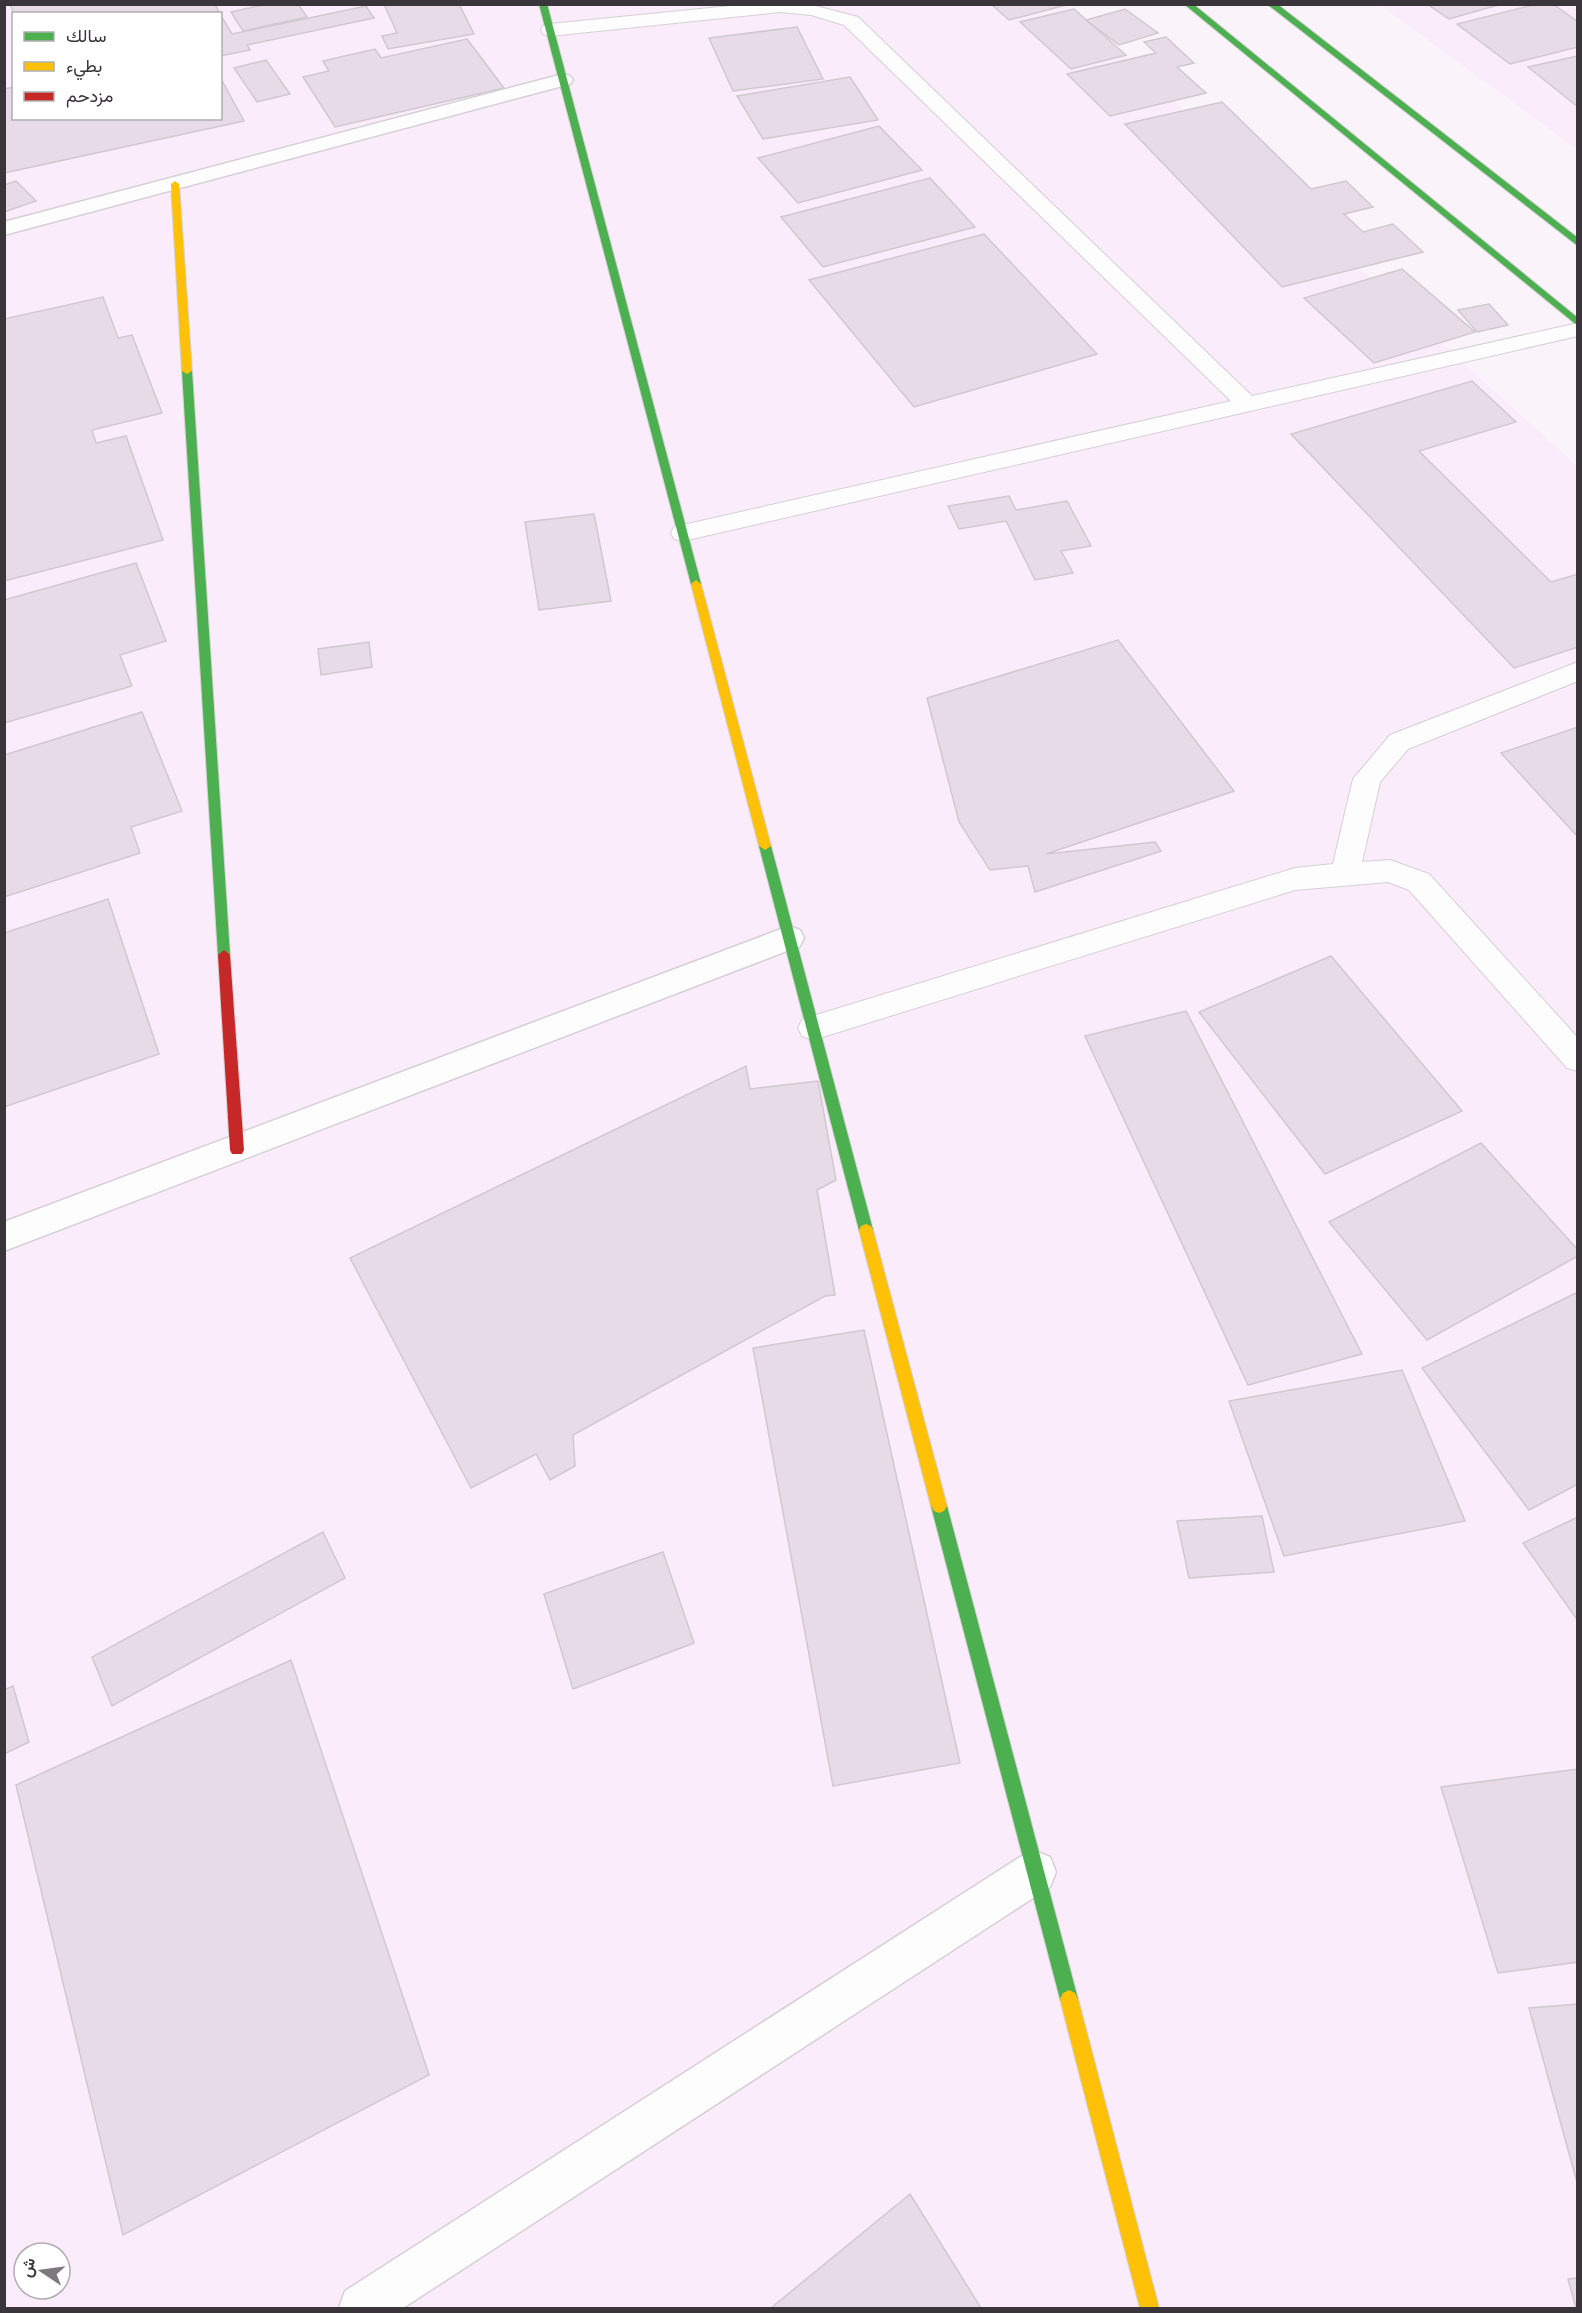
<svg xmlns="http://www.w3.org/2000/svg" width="1582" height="2313" viewBox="0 0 1582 2313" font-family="Montserrat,Vazirmatn,sans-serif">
<rect width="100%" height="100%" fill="#faf4fa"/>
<g fill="#faecfa" fill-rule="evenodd">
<path d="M5,5H1068L1577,466V2308H5ZM14,14H220V118H14ZM24,2253H60V2289H24Z"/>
<path d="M1380,5H1577V149Z"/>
</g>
<g fill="#e8dbe8" stroke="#cfc9cf" stroke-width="1.5">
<path d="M10,4H215L220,14H14Z"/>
<path d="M267,4H298L307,17L243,31L231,12Z"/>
<path d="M384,4H459L474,34L388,49L382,36L397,33Z"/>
<path d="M991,4H1070L1009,20Z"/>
<path d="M1427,4H1502L1449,19Z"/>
<path d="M1537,4H1553L1578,22V47L1510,64L1457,24Z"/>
<path d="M366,6L374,18L247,45L250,50L220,56V14L232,34Z"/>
<path d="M1074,9L1126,55L1071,69L1020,22Z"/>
<path d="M1125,9L1158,33L1119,45L1086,20Z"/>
<path d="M797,27L823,79L733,91L709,38Z"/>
<path d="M1166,37L1194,63L1177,67L1206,93L1110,116L1067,74L1156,53L1144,42Z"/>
<path d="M467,39L504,88L335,127L303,77L329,71L323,61L375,49L381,58Z"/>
<path d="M1578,56V107L1528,67Z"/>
<path d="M266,60L290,94L257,102L234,68Z"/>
<path d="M220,77L244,121L4,173V89L14,87V118H220Z"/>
<path d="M850,77L878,120L763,139L737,96Z"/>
<path d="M1222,102L1311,189L1346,181L1373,207L1344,214L1363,232L1393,224L1423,252L1282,287L1125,124Z"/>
<path d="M879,126L922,170L798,203L758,158Z"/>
<path d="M930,178L975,227L823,267L781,217Z"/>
<path d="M16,181L36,201L4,212V185Z"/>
<path d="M984,234L1097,354L914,407L809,280Z"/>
<path d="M1402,269L1475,332L1374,363L1304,298Z"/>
<path d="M103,297L118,338L132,335L162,413L92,430L96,443L126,436L163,540L4,581V319Z"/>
<path d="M1489,304L1508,325L1477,332L1458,310Z"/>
<path d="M1472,381L1516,422L1419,451L1551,582L1578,574V647L1514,668L1291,434Z"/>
<path d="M1009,496L1016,510L1067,501L1091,546L1061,551L1073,573L1035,580L1006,521L959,529L948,506Z"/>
<path d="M594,514L611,601L539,610L525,522Z"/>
<path d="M136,563L166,641L120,655L132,686L4,723V600Z"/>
<path d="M1118,640L1234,791L1046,854L1155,842L1161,851L1035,892L1028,866L990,870L959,822L927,698Z"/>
<path d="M369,642L372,667L321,675L318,649Z"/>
<path d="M142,712L182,811L131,827L140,853L4,897V755Z"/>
<path d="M1578,727V837L1501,753Z"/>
<path d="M108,899L159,1054L4,1107V933Z"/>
<path d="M1331,956L1462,1111L1325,1174L1199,1012Z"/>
<path d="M1186,1011L1362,1354L1248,1385L1085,1036Z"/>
<path d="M746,1066L750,1089L818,1081L836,1180L817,1190L835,1295L825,1296L573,1435L575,1466L550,1480L536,1454L471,1488L350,1258Z"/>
<path d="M1481,1143L1578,1250V1256L1427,1340L1329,1222Z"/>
<path d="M1578,1292V1484L1529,1510L1422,1368Z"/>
<path d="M864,1330L960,1763L833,1786L753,1348Z"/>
<path d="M1402,1370L1465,1521L1284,1556L1229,1401Z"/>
<path d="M1262,1516L1274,1572L1189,1578L1177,1521Z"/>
<path d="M1578,1517V1621L1523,1543Z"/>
<path d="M323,1532L345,1578L112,1706L92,1657Z"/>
<path d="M663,1552L694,1643L573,1689L544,1594Z"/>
<path d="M291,1660L429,2075L123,2235L16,1785Z"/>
<path d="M13,1686L29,1742L4,1754V1690Z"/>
<path d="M1578,1769V1962L1498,1973L1441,1787Z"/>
<path d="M1578,2004V2186L1529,2008Z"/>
<path d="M910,2194L981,2308H771Z"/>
<path d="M1578,2278V2308H1576L1568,2279Z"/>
</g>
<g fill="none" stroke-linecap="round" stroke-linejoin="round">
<g stroke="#d5d0d5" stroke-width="2">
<g id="lane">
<path d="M750,4L812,5L858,17L1252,396L1578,323V336L683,541L674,539L671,533L674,527L683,525L1231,401L844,25L811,15L780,12L550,36L543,34L541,30L543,26L550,24Z"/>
<path d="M1578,662V681L1408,749L1380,782L1362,862L1390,860L1429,874L1578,1038V1071L1567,1068L1409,890L1388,882L1295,890L813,1040L802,1036L798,1028L802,1020L813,1016L1295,868L1333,864L1353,779L1390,735Z"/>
</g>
</g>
<g stroke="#d5d0d5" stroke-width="3">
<g id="street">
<path d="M563,74L570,76L573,80L570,84L4,235V222Z"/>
<path d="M789,926L800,930L804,938L800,946L4,1251V1222Z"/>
<path d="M1035,1851L1050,1857L1056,1872L1050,1887L403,2308H339L345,2291L1020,1857Z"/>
</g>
</g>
<g stroke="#d5d0d5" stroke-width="2">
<g id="fast">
<path d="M539,4H547L701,584L696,588L691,584Z"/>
<path d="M1184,4H1193L1578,318V326Z"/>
<path d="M1267,4H1277L1578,238V246Z"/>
<path d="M187,368L192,371L230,955L224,960L218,955L182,371Z"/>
<path d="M765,842L771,846L873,1230L871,1234L866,1236L861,1234L859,1230L759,846Z"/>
<path d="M939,1499L944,1501L947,1506L1078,1999L1075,2005L1069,2008L1063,2005L1060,1999L931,1506L934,1501Z"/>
</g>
</g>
<g stroke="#d5d0d5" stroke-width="2">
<g id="slow">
<path d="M175,181L179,184L192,371L187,374L182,371L171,184Z"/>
<path d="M696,580L701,584L771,846L765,850L759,846L691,584Z"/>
<path d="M866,1224L871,1226L873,1230L947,1506L944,1511L939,1513L934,1511L931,1506L859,1230L861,1226Z"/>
<path d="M1069,1990L1075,1993L1078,1999L1159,2308H1140L1060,1999L1063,1993Z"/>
</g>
</g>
<g stroke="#d5d0d5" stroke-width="2">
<path id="jam" d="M224,950L230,955L244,1150L242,1154H232L230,1150L218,955Z"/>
</g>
<use href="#lane" fill="#fefdfe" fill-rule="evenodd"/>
<use href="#street" fill="#fefdfe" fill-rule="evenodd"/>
<use href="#fast" fill="#4caf50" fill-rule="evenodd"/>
<use href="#slow" fill="#ffc107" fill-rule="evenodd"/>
<use href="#jam" fill="#c62828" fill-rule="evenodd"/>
</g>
<rect width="1582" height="2313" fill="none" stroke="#3a353a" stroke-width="12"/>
<rect x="12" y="12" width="210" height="108" fill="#ffffff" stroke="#b0aeb0" stroke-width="1.5"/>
<rect x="24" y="32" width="30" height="9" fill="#4caf50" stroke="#b0aeb0" stroke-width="1.5"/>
<text x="66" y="42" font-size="18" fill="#3a353a">سالك</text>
<rect x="24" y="62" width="30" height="9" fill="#ffc107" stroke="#b0aeb0" stroke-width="1.5"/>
<text x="66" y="72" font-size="18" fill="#3a353a">بطيء</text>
<rect x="24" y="92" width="30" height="9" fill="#c62828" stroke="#b0aeb0" stroke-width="1.5"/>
<text x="66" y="102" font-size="18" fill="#3a353a">مزدحم</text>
<g transform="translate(42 2271) rotate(283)"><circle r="28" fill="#ffffff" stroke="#b0aeb0" stroke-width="1.5"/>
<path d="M0-4.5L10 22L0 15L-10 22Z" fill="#7d787d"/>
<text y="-9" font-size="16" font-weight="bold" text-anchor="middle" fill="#3a353a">ش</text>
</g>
</svg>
